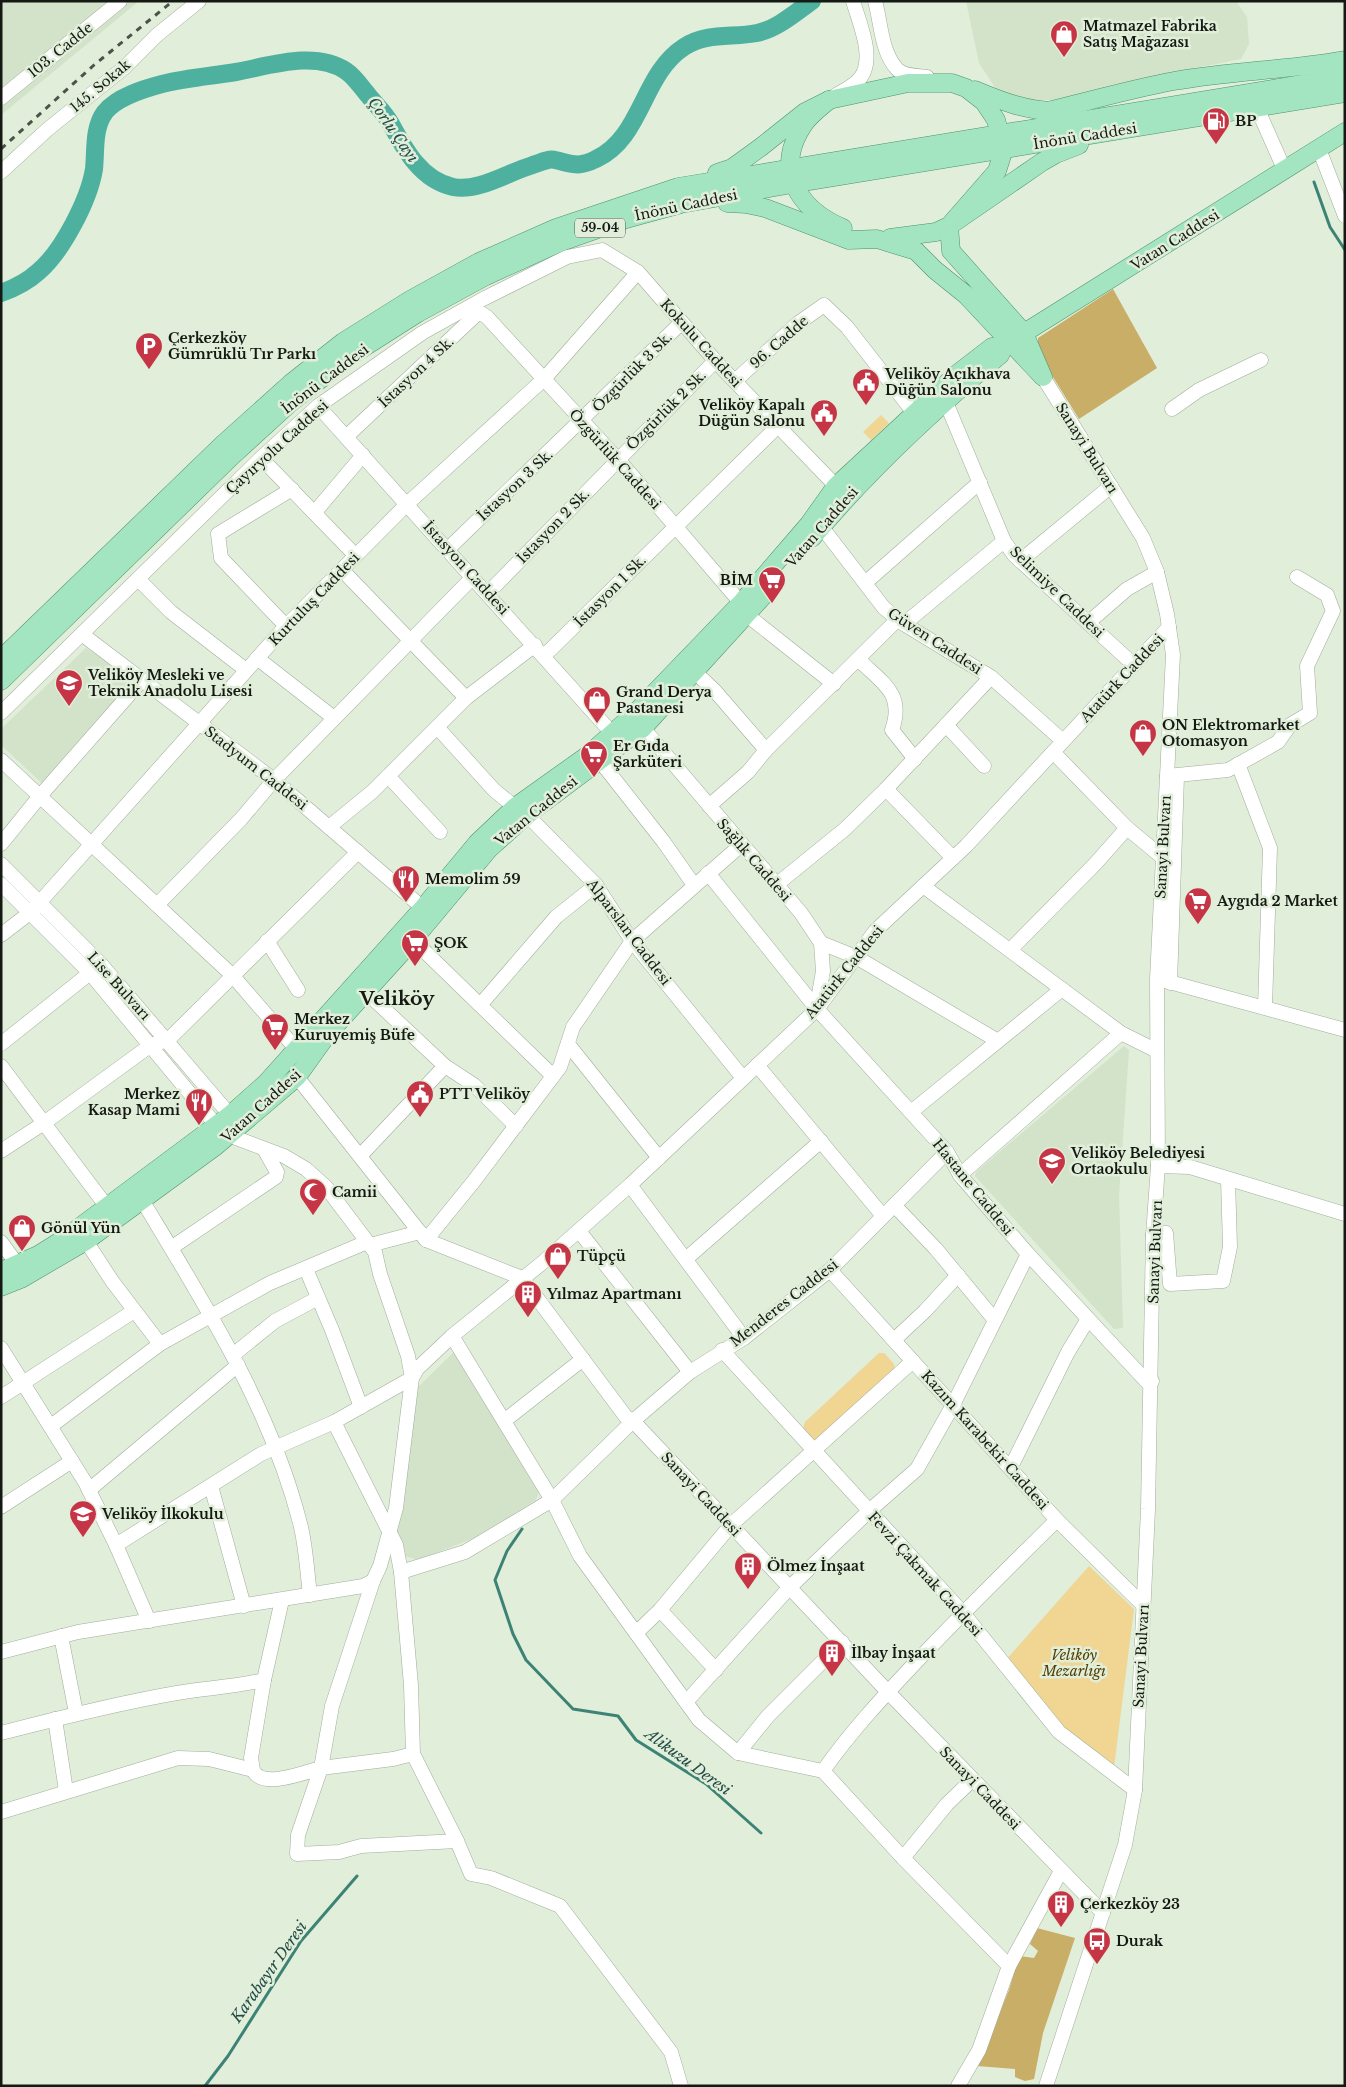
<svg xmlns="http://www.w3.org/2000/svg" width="1346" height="2087" viewBox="0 0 1346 2087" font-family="'Libre Baskerville',serif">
<rect width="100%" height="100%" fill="#e1eeda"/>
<g fill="#d2e3c9">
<path d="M1,1H139L1,115Z"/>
<path d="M966,1H1236L1247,17L1249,44L1241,59L1111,85L1064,100H1031L998,92L979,63Z"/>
<path d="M86,648L105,660L133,685L46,787L1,745V729Z"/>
<path d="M1124,1046L1129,1050L1119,1195L1123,1328L1114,1329L975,1176L976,1172Z"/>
<path d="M456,1350L540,1488L536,1500L474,1538L418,1560L402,1555L394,1528L416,1389Z"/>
</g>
<g fill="#f0d593">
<path d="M881,415L889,423L871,440L863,432Z"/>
<path d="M879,1353H884L894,1364L895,1369L815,1442L803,1428L805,1422Z"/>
<path d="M1089,1566L1134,1609L1113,1775L1063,1730L1005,1661Z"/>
</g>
<g fill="#c9ae67">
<path d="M1113,289L1157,368L1079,419L1038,353V338Z"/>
<path d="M1037,1928L1075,1938L1043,2033L1034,2079L1025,2081L1015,2077V2069L977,2066L1009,1990L1019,1956L1034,1958L1038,1951L1030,1944Z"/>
</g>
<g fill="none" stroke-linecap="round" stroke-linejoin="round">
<g stroke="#3d8375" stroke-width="3">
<path d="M1314,182L1330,227L1345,250"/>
<path d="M522,1529L507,1551L495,1580L513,1634L526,1660L573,1709L618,1716L636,1740L706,1784L761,1833"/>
<path d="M205,2086L228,2056L301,1941L357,1876"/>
</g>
<path stroke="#4eb09f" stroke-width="18" d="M1,293C15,288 27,282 38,272C62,252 89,200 94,169C96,151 93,128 105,112C117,97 143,89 162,84C186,78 211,76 236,72C269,66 315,50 346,71C355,77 361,87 368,95C376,105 385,113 391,124C405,150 421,180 453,187C478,192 507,173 530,166C537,164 548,158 555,160C573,164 578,168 596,159C642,138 642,74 684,47C707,32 732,38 757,33C777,29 795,13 812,1"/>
<g stroke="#a1ad9b" stroke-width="15">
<g id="minor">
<path d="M875,1C881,22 881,52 897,69C903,76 918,76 927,77"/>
<path d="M836,95C844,90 855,86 861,77C875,57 859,22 853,1"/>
<path d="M1,98L120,1"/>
<path d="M1257,108L1285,171"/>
<path d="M1319,149L1345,216"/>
<path d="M1,172L48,129L125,67L157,35L199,1"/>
<path d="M1043,377L1143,538L1157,572L1167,614L1173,655L1157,979L1158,1166L1153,1235L1148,1509L1135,1790L1125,1845L1046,2086"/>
<path d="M735,381L797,324L824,305L847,327L914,413"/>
<path d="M945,400L1004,541L1014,555L1134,665"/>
<path d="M318,406L611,732"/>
<path d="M1172,409L1199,390L1261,360"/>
<path d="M346,437L479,312L487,317L622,464L741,603"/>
<path d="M261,458L356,556"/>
<path d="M315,512L363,455"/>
<path d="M821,526L884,608L904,624L991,677L1063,741"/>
<path d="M448,549L681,323"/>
<path d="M1020,561L1111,486"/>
<path d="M342,570L466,698"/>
<path d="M139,580L171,612L246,670"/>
<path d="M865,583L980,482"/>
<path d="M488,593L715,361"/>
<path d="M747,615L834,684"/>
<path d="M1088,623L1127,589L1157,572"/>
<path d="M904,624L1004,541"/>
<path d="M286,626L221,558L218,534L292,489"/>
<path d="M83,635L274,780L423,908"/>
<path d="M544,656L777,427"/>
<path d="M257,658L334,718"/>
<path d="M858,659C882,683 905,693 892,730L915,759"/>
<path d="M694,671L715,691L766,750"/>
<path d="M1,713L261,458L318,406L422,333L483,299L567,257L602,250L638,272L719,365L836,486"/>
<path d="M946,725L984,766"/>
<path d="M437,727L494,790L515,807"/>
<path d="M643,728L801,913L821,943L823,971L817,1005"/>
<path d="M1053,752L1127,828L1162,857"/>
<path d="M1,760L232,975L297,1050"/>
<path d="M600,761L663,841L694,885"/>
<path d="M1238,764L1270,848L1265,1007"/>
<path d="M388,776L440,832"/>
<path d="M1167,776L1228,770L1278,742L1290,725L1310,713L1307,666L1333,611L1327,595L1297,577"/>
<path d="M886,789L953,858"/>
<path d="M709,806L748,772L766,750L898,619"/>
<path d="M527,815L596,885L632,941L743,1078"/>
<path d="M329,827L372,792L466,698L535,645"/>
<path d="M1,844L40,796L142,680"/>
<path d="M1,864L100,963L230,1115"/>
<path d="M708,873L817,1009L947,1152L960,1175L1028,1254L1147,1382L1152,1381"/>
<path d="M1,884L90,973L216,1125"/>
<path d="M776,885L845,829L886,789L991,677"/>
<path d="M923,886L1121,1033L1157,1051"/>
<path d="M157,905L241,819L274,780L473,577"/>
<path d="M1,935L31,912L286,626L407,504L544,379L638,272"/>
<path d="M413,940L553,1076"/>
<path d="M267,941L298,990"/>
<path d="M821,943L856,957L998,1041"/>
<path d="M1010,950L1095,864L1127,828"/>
<path d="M1162,980L1345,1030"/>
<path d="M1170,983L1177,776"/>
<path d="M366,992L445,1066L474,1085L516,1126"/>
<path d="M481,1004L556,917L596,885"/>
<path d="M1,1044L90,973"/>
<path d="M568,1044L659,1158"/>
<path d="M757,1065L883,1216"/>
<path d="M1,1066L107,1207"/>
<path d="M297,1077L426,1240L522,1278"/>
<path d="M911,1112L1062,989"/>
<path d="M1,1151L44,1123L151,1045L168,1040L358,852"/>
<path d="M360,1156L445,1066"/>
<path d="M1158,1166L1190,1167L1345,1214"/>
<path d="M960,1175L1121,1033"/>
<path d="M630,1185L744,1338"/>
<path d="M142,1200C204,1303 270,1406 300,1523C306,1546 307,1571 310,1595"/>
<path d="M894,1205L936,1249L994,1319"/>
<path d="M579,1231L690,1372"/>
<path d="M1153,1235L1166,1233L1170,1284L1223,1281L1230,1247L1228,1179"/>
<path d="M426,1240L474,1181L560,1067L573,1027L632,941L741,845"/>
<path d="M86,1241L112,1281L160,1344"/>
<path d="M1,1242L17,1264"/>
<path d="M370,1245L420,1232"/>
<path d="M171,1248L276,1177L277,1172L264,1149"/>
<path d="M687,1258L821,1141"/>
<path d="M306,1269L332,1330L361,1407"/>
<path d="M830,1270L1057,1520L1143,1605"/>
<path d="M522,1278L626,1417L633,1421L888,1692L1103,1913"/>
<path d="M452,1336L552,1500L580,1556L699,1720L738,1753L823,1771L903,1858L1009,1966"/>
<path d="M894,1340L925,1311L958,1275"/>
<path d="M1,1348L85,1482L116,1545L149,1621"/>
<path d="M722,1350L963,1613L1059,1732L1135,1790"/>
<path d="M233,1355L275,1321L318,1298"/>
<path d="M1,1397L134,1311"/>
<path d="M504,1421L583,1359"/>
<path d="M334,1422L396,1545L401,1572L411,1685L413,1754L457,1841L361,1846L339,1852L297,1854L298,1835L321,1768L393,1759L413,1754"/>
<path d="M51,1426L160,1344L270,1283L367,1242"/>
<path d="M1011,1467L1068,1352L1088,1319"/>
<path d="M211,1486L244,1606"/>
<path d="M89,1490L238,1365"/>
<path d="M1,1507L72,1461"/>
<path d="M116,1545L261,1454L334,1422L412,1378L417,1369L452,1336L542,1263L630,1185L817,1009L876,930L966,846L1169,627"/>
<path d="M401,1572L465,1552L552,1500L633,1421L690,1372L744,1338L830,1270L947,1152"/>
<path d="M282,1600L264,1680L251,1758C252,1761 252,1767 253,1770C262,1790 305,1772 321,1768L332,1706L373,1581"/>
<path d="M660,1610L716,1670"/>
<path d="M636,1633L660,1610L731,1525L913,1361"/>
<path d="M61,1636L76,1713"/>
<path d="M1,1652L78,1632L363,1586L373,1581L380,1566L396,1508L412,1378L408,1356L380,1274L375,1252L326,1187L306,1169L284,1156L228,1135"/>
<path d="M686,1702L789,1588L869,1511L917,1469L953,1405L1028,1254"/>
<path d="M55,1719L66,1791"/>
<path d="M1,1733C59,1718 118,1703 177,1693C206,1688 234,1687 264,1680"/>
<path d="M738,1753L768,1716L842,1642"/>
<path d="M823,1771C851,1731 884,1696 917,1661C963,1613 1010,1566 1057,1520"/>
<path d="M1,1812L178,1758L209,1759L253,1770"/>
<path d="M457,1841L471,1874L491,1878L560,1906L671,2052L681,2086"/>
<path d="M903,1858L947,1804L972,1780"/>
<path d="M958,2086L979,2050L1009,1966L1061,1871"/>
</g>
</g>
<g stroke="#4b9269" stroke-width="19">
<g id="major">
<path d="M975,90C1001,101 1029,112 1058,111"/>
<path d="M829,100C821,107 810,115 804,124C773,169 798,209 843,228"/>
<path d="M1048,111C1089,101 1131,89 1174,81C1231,71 1288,70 1345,60"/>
<path d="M717,173L732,168L761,147L805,112L829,100L908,83H952L966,88L984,102L996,120L1004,149L997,171L949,226L936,232L890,238"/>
<path d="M727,203L746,204L765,208L849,240L877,239L916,251L935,270L966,295L1043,377L1024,333L951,251L949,226L1042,162L1056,154L1079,145"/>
<path d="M812,538C869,470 932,411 1000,355L1004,346"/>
<path d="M1,659L222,445L291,383L343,342L410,300L479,262L556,228L678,187L1345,77"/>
<path d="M1,681L232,456L290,403L352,355L418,313L486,276L561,242L626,219L681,204L792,184L1345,93"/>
<path d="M1,1271L38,1255L65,1238L230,1115L266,1083L423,908L477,843L515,807L588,755L635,713L741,603L809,524L836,486L957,374L992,347L1004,346L1024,333L1345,132"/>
<path d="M1,1287L21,1279L86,1241L216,1146L297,1077L327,1035L413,940L489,849L527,815L643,728L765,594"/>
</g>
</g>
<use href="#minor" stroke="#fff" stroke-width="14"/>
<use href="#major" stroke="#a4e5c1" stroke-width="18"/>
<path stroke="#4b5248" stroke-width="3" stroke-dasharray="6 6" stroke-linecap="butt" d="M1,149L94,65L173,1"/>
</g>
<defs>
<g id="shop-pin" transform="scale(1.4375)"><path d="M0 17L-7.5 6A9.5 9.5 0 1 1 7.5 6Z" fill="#c53545" stroke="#e1eeda"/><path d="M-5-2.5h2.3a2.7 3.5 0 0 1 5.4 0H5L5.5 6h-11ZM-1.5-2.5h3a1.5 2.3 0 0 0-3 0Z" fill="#fff"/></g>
<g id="fuel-pin" transform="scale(1.4375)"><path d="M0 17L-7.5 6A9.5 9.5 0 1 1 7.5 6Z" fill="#c53545" stroke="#e1eeda"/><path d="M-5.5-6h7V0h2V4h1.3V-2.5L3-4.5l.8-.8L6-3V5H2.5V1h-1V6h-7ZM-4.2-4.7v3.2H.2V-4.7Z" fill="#fff"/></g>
<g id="parking-pin" transform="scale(1.4375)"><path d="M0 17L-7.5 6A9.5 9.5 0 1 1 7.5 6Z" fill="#c53545" stroke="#e1eeda"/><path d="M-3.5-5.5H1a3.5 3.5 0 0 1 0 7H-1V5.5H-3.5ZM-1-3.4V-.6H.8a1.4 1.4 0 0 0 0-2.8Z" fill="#fff"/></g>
<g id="civic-pin" transform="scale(1.4375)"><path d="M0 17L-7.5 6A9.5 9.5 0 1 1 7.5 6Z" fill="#c53545" stroke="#e1eeda"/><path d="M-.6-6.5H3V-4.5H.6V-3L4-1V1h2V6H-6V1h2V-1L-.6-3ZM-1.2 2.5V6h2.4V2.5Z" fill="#fff"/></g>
<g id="supermarket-pin" transform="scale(1.4375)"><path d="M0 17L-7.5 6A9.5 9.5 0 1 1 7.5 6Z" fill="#c53545" stroke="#e1eeda"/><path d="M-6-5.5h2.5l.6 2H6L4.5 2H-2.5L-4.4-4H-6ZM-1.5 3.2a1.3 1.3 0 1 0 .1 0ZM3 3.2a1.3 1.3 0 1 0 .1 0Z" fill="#fff"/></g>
<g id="school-pin" transform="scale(1.4375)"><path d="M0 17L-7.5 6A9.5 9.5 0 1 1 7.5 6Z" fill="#c53545" stroke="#e1eeda"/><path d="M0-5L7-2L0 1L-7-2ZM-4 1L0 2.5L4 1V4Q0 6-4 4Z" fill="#fff"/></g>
<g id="restaurant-pin" transform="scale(1.4375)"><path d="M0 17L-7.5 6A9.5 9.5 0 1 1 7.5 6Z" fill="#c53545" stroke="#e1eeda"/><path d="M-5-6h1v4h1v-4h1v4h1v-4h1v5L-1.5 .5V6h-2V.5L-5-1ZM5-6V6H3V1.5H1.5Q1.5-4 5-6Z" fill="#fff"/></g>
<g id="mosque-pin" transform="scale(1.4375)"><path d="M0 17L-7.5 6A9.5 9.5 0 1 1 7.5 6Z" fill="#c53545" stroke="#e1eeda"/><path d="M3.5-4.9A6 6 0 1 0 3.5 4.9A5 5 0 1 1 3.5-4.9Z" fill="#fff"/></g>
<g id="building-pin" transform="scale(1.4375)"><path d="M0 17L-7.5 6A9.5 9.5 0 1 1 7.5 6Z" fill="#c53545" stroke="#e1eeda"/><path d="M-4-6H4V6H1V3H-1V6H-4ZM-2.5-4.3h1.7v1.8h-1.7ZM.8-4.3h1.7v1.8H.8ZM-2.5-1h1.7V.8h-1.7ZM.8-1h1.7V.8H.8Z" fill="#fff"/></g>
<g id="bus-pin" transform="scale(1.4375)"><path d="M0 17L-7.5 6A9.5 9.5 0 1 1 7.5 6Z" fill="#c53545" stroke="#e1eeda"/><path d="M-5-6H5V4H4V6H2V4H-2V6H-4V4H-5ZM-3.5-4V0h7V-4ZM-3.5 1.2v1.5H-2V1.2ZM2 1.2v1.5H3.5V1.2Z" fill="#fff"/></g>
</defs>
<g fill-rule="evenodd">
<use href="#shop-pin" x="1064" y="34"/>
<use href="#fuel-pin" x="1216" y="121"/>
<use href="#parking-pin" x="149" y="346"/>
<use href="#civic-pin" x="866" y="382"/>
<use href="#civic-pin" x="824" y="413"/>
<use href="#supermarket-pin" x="772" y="580"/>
<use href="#school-pin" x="69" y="683"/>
<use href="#shop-pin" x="597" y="700"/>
<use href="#shop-pin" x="1143" y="733"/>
<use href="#supermarket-pin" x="594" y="754"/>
<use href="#restaurant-pin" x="406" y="879"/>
<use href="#supermarket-pin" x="1198" y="901"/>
<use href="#supermarket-pin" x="415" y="943"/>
<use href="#supermarket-pin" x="275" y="1027"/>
<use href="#civic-pin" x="420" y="1094"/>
<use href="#restaurant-pin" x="199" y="1102"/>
<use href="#school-pin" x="1052" y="1161"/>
<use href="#mosque-pin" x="313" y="1192"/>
<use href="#shop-pin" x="22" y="1228"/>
<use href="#shop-pin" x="558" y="1256"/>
<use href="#building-pin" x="528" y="1294"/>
<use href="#school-pin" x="83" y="1514"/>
<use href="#building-pin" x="748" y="1566"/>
<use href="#building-pin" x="832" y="1653"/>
<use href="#building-pin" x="1061" y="1904"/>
<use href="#bus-pin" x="1097" y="1941"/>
</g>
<g text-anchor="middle" stroke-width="5" stroke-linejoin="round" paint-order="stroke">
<rect fill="#e1eeda" stroke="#52594f" stroke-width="1" x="575" y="218.5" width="50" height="19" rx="4"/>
<g font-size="12" font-weight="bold" fill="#151913">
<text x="600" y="232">59-04</text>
</g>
<g font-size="14" font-weight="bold" fill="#151913" stroke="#e1eeda" text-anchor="start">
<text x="1083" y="31">Matmazel Fabrika<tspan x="1083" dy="16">Satış Mağazası</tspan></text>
<text x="1235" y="126">BP</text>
<text x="168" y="343">Çerkezköy<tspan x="168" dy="16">Gümrüklü Tır Parkı</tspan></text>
<text x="885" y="379">Veliköy Açıkhava<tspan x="885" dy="16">Düğün Salonu</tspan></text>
<text x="805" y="410" text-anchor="end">Veliköy Kapalı<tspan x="805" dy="16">Düğün Salonu</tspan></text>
<text x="753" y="585" text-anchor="end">BİM</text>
<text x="88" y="680">Veliköy Mesleki ve<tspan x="88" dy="16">Teknik Anadolu Lisesi</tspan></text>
<text x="616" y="697">Grand Derya<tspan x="616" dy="16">Pastanesi</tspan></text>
<text x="1162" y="730">ON Elektromarket<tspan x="1162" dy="16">Otomasyon</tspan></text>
<text x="613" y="751">Er Gıda<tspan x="613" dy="16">Şarküteri</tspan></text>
<text x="425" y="884">Memolim 59</text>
<text x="1217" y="906">Aygıda 2 Market</text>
<text x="434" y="948">ŞOK</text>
<text x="294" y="1024">Merkez<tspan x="294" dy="16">Kuruyemiş Büfe</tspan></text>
<text x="180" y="1099" text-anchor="end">Merkez<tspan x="180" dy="16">Kasap Mami</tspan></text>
<text x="439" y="1099">PTT Veliköy</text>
<text x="1071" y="1158">Veliköy Belediyesi<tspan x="1071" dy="16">Ortaokulu</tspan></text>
<text x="332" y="1197">Camii</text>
<text x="41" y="1233">Gönül Yün</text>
<text x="577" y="1261">Tüpçü</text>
<text x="547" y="1299">Yılmaz Apartmanı</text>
<text x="102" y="1519">Veliköy İlkokulu</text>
<text x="767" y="1571">Ölmez İnşaat</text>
<text x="851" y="1658">İlbay İnşaat</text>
<text x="1080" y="1909">Çerkezköy 23</text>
<text x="1116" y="1946">Durak</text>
</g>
<g font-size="14" fill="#151913" stroke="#e1eeda">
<text transform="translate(60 50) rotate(-39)" y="5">103. Cadde</text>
<text transform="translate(100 86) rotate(-40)" y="5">145. Sokak</text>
<text transform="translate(1085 136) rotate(-9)" y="5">İnönü Caddesi</text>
<text transform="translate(686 205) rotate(-12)" y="5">İnönü Caddesi</text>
<text transform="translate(1175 240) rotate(-32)" y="5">Vatan Caddesi</text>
<text transform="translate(779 342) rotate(-41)" y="5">96. Cadde</text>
<text transform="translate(701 343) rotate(48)" y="5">Kokulu Caddesi</text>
<text transform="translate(416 372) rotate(-43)" y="5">İstasyon 4 Sk.</text>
<text transform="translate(632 372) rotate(-45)" y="5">Özgürlük 3 Sk.</text>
<text transform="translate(325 379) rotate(-37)" y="5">İnönü Caddesi</text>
<text transform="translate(666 410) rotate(-45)" y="5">Özgürlük 2 Sk.</text>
<text transform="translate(277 447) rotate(-42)" y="5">Çayıryolu Caddesi</text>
<text transform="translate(1087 448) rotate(58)" y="5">Sanayi Bulvarı</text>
<text transform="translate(615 459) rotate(48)" y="5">Özgürlük Caddesi</text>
<text transform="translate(515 485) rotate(-43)" y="5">İstasyon 3 Sk.</text>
<text transform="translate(553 526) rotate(-46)" y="5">İstasyon 2 Sk.</text>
<text transform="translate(822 527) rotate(-49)" y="5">Vatan Caddesi</text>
<text transform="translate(466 568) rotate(48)" y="5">İstasyon Caddesi</text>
<text transform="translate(610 591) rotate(-45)" y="5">İstasyon 1 Sk.</text>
<text transform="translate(1057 592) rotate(44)" y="5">Selimiye Caddesi</text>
<text transform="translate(314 599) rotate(-46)" y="5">Kurtuluş Caddesi</text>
<text transform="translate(935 641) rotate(33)" y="5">Güven Caddesi</text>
<text transform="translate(1122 678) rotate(-47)" y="5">Atatürk Caddesi</text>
<text transform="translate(256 768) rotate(38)" y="5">Stadyum Caddesi</text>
<text transform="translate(536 811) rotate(-39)" y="5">Vatan Caddesi</text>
<text transform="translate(1163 847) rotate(-87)" y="5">Sanayi Bulvarı</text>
<text transform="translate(754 860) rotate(49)" y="5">Sağlık Caddesi</text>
<text transform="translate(629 932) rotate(53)" y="5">Alparslan Caddesi</text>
<text transform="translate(844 972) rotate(-51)" y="5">Atatürk Caddesi</text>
<text transform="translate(119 986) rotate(48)" y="5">Lise Bulvarı</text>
<text transform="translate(261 1106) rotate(-42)" y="5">Vatan Caddesi</text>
<text transform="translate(973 1187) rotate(51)" y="5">Hastane Caddesi</text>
<text transform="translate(1155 1252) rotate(-88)" y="5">Sanayi Bulvarı</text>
<text transform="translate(784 1303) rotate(-38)" y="5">Menderes Caddesi</text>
<text transform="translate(985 1440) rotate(48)" y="5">Kazım Karabekir Caddesi</text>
<text transform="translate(701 1494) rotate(47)" y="5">Sanayi Caddesi</text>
<text transform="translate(925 1574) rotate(48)" y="5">Fevzi Çakmak Caddesi</text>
<text transform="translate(1141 1656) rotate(-87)" y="5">Sanayi Bulvarı</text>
<text transform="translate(980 1788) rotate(46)" y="5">Sanayi Caddesi</text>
</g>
<g font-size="14" font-style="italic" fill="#544005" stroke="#e1eeda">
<text x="1074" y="1660">Veliköy<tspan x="1074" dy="16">Mezarlığı</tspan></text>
</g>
<g font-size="15" font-style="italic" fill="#214c45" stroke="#e1eeda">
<text transform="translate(393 130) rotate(55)" y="5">Çorlu Çayı</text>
<text transform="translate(688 1762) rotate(36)" y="5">Alikuzu Deresi</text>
<text transform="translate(269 1972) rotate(-55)" y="5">Karabayır Deresi</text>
</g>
<g font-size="19" font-weight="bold" fill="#151913" stroke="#e1eeda">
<text x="397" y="1005">Veliköy</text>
</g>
</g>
<rect width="1346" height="2087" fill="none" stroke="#151913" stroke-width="5"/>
</svg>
